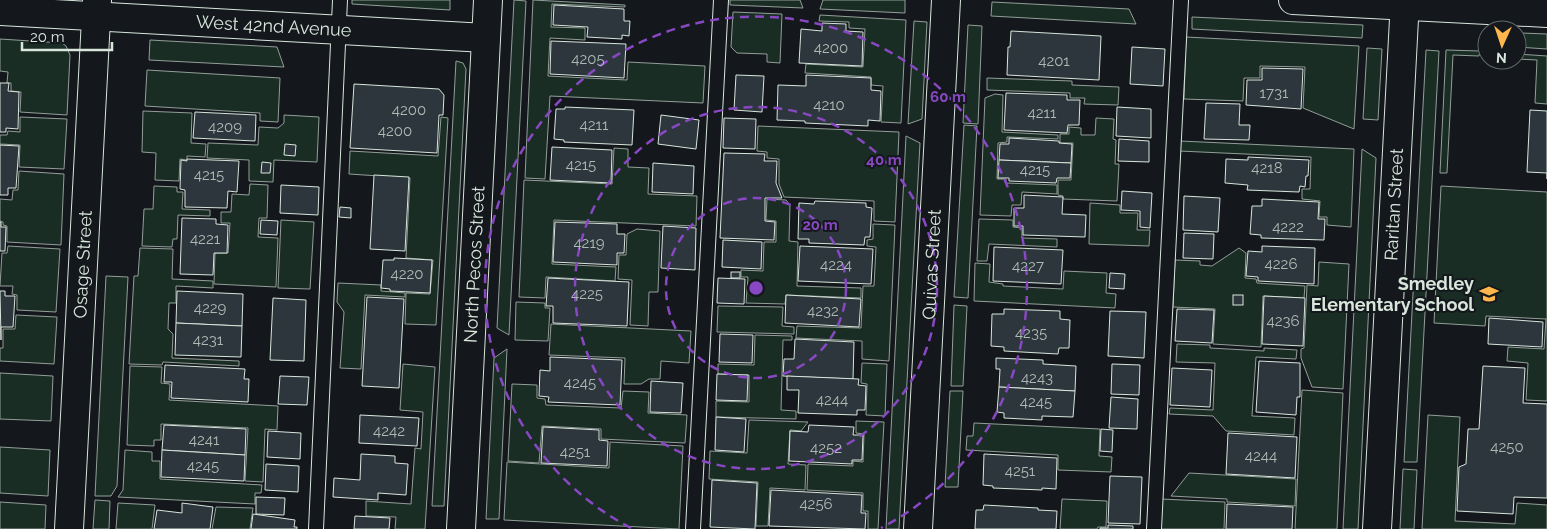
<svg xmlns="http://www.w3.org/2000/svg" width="1547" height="529" viewBox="0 0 1547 529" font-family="Raleway,sans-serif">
<rect width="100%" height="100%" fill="#14181c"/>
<g fill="#1a2d24" stroke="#939e99">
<path d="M352,0H450V10L352,4Z"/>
<path d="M514,0L526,1L509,335L497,328Z"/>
<path d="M533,0L625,5V7L552,4L551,27L585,28V40L550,38L548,76L627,80L628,62L705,66L703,103L550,96L545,179L525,178Z"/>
<path d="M730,0H800L803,8L730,5Z"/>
<path d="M823,0H905V13L820,9Z"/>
<path d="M992,2L1129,9L1136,24L991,16Z"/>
<path d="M733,12L782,14L780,63L767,62V54L737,53L731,47Z"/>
<path d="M820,15L906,20L901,123L881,122L883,86L871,85V77L805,73L806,64L863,67L865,29L849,28V22L819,21Z"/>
<path d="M1192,17L1363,25L1362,38L1192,29Z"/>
<path d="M914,21L927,22L922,119L908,124Z"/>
<path d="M968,25L982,26L978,124L963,123Z"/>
<path d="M1521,33L1547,34V49L1517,47V40Z"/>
<path d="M1186,37L1359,46L1354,129L1303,108L1305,67L1260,66V78H1244L1243,101L1184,99Z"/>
<path d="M0,39L62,43L66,46L70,55L67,115L20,112L21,92L11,91V83H7L8,72L0,71Z"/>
<path d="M150,40L277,47L284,67L149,60Z"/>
<path d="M1367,48L1382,49L1378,120L1363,119Z"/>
<path d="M1426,50L1439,51L1417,462H1404Z"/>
<path d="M1446,50L1480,51L1479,56L1453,55L1447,173H1440Z"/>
<path d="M1517,54L1547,56V104L1535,103L1537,60L1517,59Z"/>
<path d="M456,61L463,63L466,69L444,506H432Z"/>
<path d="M147,70L280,78L278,122L260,121V113L145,106Z"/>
<path d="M987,78L1072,81V85L1119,87L1118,105L1084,104L1085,98H1070V93L987,90Z"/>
<path d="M995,94L1003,95L1002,132L1058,135V139L1007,137V142L998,143L997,179H1006V183L1057,185V194L1022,192L1021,205H1012L1011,216L980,215L985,98Z"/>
<path d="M143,111L192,113L191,143L206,144L205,157L187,156V160L180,159L179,181L155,180L156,153L142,152Z"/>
<path d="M284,115L319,117L317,162L274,160L273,182L249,181V160L207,158L208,143L258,145L259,127L278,128L284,123Z"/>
<path d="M20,117L67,119L64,169L19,167L20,145L0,144V135H7L8,131L20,132Z"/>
<path d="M441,117L448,118L436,325L405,324L406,293L430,294L433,260L406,258L410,178L349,174L350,151L438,156Z"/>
<path d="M1096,118L1114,119L1113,139L1116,140L1115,164H1119L1117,201L1063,199V196L1058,195V180H1071L1073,143H1060V134H1069V127L1081,128V135H1095Z"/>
<path d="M964,125L977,126L968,298L954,297Z"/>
<path d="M758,126L899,132L895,222L874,221V201L784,197L779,184V159L767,158V152L757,151Z"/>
<path d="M906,136L920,143L899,529H886Z"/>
<path d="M1180,141L1354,149L1351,227L1327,225V217H1319L1320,201L1302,199V189H1310L1311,157L1179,151Z"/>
<path d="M614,148L628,149V167L649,168L648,194L697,196L696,226L554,220L552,264L616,267L615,281L546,277L545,298L519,297L524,180L612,184Z"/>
<path d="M1362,149L1376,158L1358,529H1343Z"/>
<path d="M19,171L64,174L61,245L7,242V226L3,225V222L0,221V199L12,200L13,190H18Z"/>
<path d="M250,184L268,185L267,218H259L258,237L278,238L276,287L214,284L215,253H228L230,223H221V212H231L232,194L249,195Z"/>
<path d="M154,186L177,187V192H183L182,209L210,210V216L178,215L177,239H173L172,247L142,246L144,209H153Z"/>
<path d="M1441,186L1547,192V401L1526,400L1528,363L1507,361L1508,347L1544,349L1546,319L1486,316L1485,326L1434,323Z"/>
<path d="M767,199L786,200L790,205L789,241L798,242L797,286L861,288V298L786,295L785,304L746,303L748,277H741V270L763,271L764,242H776V221L766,220Z"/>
<path d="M1090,203L1120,205V213H1138L1137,230H1150L1149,246L1089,244Z"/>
<path d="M979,219L1013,220V227L1022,228V238L1057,239V247L989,244L987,261H977Z"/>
<path d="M281,220L314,222L310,289L278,288Z"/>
<path d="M873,224L895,225L889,361L862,359V341L796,338L797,326L861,328L863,286H874L876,247L867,246V240L873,239Z"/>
<path d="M637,229L660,231L658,292H649L648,326L630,325L632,280L618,279L619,255H626L627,234Z"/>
<path d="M8,246L60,249L56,312L17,310V295L12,294L13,286H0L2,253H7Z"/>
<path d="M140,248L173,249L172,279L213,281V288L176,286V303H169L168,329L173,334L172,358L239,361V366L163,362L162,365L129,364L134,276H138Z"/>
<path d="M1239,248L1246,253L1245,278L1256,279L1257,283L1305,286L1304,298L1263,296L1261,347L1213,344L1215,309L1173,307L1175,260L1200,261V265L1212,266Z"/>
<path d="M1319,262L1349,264L1343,389L1312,387L1301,358V349L1304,348L1307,285L1318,286Z"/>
<path d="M975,263L990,264L989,282L1003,284V286L1063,289L1064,271L1107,273L1106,293L1116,294L1115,308L974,301Z"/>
<path d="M106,276L128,277L117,486L111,496H95Z"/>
<path d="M338,283L381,285V291L405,293V297L365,295L361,369L340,368L344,312L337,302Z"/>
<path d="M516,302L545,303V308H550L548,341L515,340Z"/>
<path d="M954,305L967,306L963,386H951Z"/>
<path d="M718,306L783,307L782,326L794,327V334L717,332Z"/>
<path d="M16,315L57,317L54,364L0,361V348H3V329H15Z"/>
<path d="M551,324L691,331L689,363L661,361L660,379H649L641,384H624L625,358L549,355Z"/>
<path d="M755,335L792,336V340H783L781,410L796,411V419L716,417V401L749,402V375L718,374V364L754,365Z"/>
<path d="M1177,344L1210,345V348L1264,351V348L1297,350L1296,359L1256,357L1252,416L1295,418L1294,435L1226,431L1213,416L1169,414L1170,408L1213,410L1215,363L1176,362Z"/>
<path d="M507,349L499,519H486L494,358Z"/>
<path d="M862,363L887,364L885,416L866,415L867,384L861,383Z"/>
<path d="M403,364L435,367L425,529H395L396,517L366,516V501L411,504L415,448L421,449L423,412L400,410Z"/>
<path d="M130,366L162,367L161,383L170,384L169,400L278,406L277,430L265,429L263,482L245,481L248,428L161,424V440H154V446L127,445Z"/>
<path d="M0,373L53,376L51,421L0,419Z"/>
<path d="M512,384L537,385V398L545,399L546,405L621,408L623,391L649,392L648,413L687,415L685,443L601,439V429L542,426L539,463L508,461Z"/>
<path d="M1302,390L1343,393L1337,529H1295Z"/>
<path d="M950,391H963L958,487H945Z"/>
<path d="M1428,415L1460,417L1455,521L1515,524L1517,503L1547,505V529H1422Z"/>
<path d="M749,420L808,422L801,431L790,430L788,464L806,465L805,490L770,488L768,526H756L758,482L709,479L710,451L747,453Z"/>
<path d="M856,421L884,422L878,529H868V511H863V493L807,490L808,464L853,466V461L863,462L864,434L856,433Z"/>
<path d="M974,423L1100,429L1099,456L1112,457L1111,472L1058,470V455L966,450L967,436H973Z"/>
<path d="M610,442L683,446L679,529L504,520L507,462L609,468Z"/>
<path d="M0,447L50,450L48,496L0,493Z"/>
<path d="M125,450L152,452V461H160V479L262,485L261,493H255V504L118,497L123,490Z"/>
<path d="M1403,469L1417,470L1414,529H1400Z"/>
<path d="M1189,473L1296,479L1295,506L1227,502V499L1171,496Z"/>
<path d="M1062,499L1107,501L1106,527H1098L1097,529H1060Z"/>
<path d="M1161,499L1225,502L1224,529H1160Z"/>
<path d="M95,500L110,501L109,529H93Z"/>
<path d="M0,502L46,505L45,529H0Z"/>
<path d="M118,503L155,505L152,529H116Z"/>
<path d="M216,507L253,508L250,529H212Z"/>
</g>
<g fill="#2c363c" stroke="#d8e6dc">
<path d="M554,5L624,9V21H630L629,36L622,35V39L587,37L588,27L553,25Z"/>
<path d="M822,23L846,24V31L863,32L862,66L799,63L801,29L822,31Z"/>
<path d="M1011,31L1101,36L1099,80L1007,75L1008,47H1010Z"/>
<path d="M551,41L626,44L624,78L550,74Z"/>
<path d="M1132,47L1165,49L1163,86L1130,84Z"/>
<path d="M1262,68L1303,69L1301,109L1246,105L1247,80H1262Z"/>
<path d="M736,75L764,76L762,112L734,110Z"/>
<path d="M806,75L871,78V90L881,91L880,121L868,120V126L805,123V121L777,120L778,85L806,86Z"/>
<path d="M0,83H9L8,91L19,92L18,129L6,128V132H0Z"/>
<path d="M354,84L439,89L444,95L443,115H439L437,153L350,148Z"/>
<path d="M1006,93L1067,95V100H1080L1079,125H1068L1067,133L1004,130Z"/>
<path d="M1206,103L1240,104L1239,125H1250L1249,140L1204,139Z"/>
<path d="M565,107L634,110L632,145L564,142V140L554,139L556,109H565Z"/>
<path d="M1117,107L1151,109V138L1116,136Z"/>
<path d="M1530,110L1547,111V179V173L1527,172Z"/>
<path d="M195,112L256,115L255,141L193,138Z"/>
<path d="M661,115L699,120L696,149L658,144Z"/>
<path d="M724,118L756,119L755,149L723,148Z"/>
<path d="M1009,138L1059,141V143L1072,144L1071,163L999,160L1000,144H1009Z"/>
<path d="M1119,139L1149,141V162L1118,161Z"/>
<path d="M285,144L296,145L295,156L284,155Z"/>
<path d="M0,145L19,146L16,188H8V195H0Z"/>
<path d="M552,147L612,150L611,183L550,180Z"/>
<path d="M724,153L765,154L764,161H777L776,183L782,198H765V221L775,222L774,240L720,238Z"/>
<path d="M1248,157L1309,160L1308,176H1306L1305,187L1300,186L1299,192L1247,190L1248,185L1225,183L1226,159L1248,160Z"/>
<path d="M187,159L239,161L237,192L228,191L227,208L185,207V190L180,189L181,160L187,161Z"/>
<path d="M999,160L1071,163L1070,178H1057L1056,183L1009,181V178H998Z"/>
<path d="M262,162L271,163L270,173H261Z"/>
<path d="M653,163L694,166L693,194L652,192Z"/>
<path d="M374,175L409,177L405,251L370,249Z"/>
<path d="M281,185L319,187L318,215L280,213Z"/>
<path d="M1122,191L1152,193L1150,228L1140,227V211L1121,210Z"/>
<path d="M1024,195L1063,197L1062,214L1086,215L1085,237L1023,235V226H1014V208H1024Z"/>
<path d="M1184,196L1220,198L1218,232L1183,230Z"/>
<path d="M1262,199L1319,202L1318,219H1325L1324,240L1261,238V235L1250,234L1252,206H1262Z"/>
<path d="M815,201L866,203V207L872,208L870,237H865L864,245L809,243V239H798L799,203L814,204Z"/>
<path d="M340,207L351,208V218L339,217Z"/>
<path d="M182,218L216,219V224L228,225L227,253H214L213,275L180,274Z"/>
<path d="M261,220L278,221L277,235L260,234Z"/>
<path d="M0,222H1V227H6L5,251H0Z"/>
<path d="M555,222L617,224V234H625L624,253H617V265L553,262Z"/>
<path d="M663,226L696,228L695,270L661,268Z"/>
<path d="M1184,233L1214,234L1213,259L1183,258Z"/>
<path d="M723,240L762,242L761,269L722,267Z"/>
<path d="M800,246L873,249L871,284L798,281Z"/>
<path d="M1262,246L1315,248L1314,284L1258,281V277L1246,276L1248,251L1262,252Z"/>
<path d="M994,247L1063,250L1061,284L993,281Z"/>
<path d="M394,258L432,260L430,293L390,291V289L381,288L383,260H394Z"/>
<rect x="731" y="272" width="9" height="6"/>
<path d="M1110,273L1125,274L1124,289L1109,288Z"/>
<path d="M548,278L629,282L627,326L553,323V306H546Z"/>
<path d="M718,278L745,279L744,304L717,303Z"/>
<path d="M0,291H5V296H15L13,327H1V340Z"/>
<path d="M177,291L243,294L242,326L176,323Z"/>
<path d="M786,295L861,299L859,327L785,323Z"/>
<rect x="1233" y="295" width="10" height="10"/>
<path d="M1264,296L1305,298L1303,346L1262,344Z"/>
<path d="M367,297L404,299L399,388L362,386Z"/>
<path d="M273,298L306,300L304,361L270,360Z"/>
<path d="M1004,309L1060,311V319L1070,320L1069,348H1059L1058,354L1004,351V347L991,346L992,314H1004Z"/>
<path d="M1177,309L1214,310L1212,343L1175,341Z"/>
<path d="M1110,311L1146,312L1144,358L1108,356Z"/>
<path d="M1489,318L1543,322L1542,347L1488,344Z"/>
<path d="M176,323L242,326L241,357L175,355Z"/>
<path d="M720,334L753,335L752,363L719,362Z"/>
<path d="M795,339L854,342L853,379L783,376L784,359H794Z"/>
<path d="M550,357L622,360L620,405L548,402L549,397L539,396L540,370L550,371Z"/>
<path d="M996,358L1043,360V364L1076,366L1075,391L999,387L1000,369H996Z"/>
<path d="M1259,361L1300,363V397H1297L1296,415L1256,412Z"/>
<path d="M1112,364L1140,365L1139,395L1111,394Z"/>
<path d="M165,365L245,369L244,379H249L248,402L171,398L172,382H164Z"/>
<path d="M1483,366L1525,368L1523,403L1547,404V498L1514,497L1513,514L1457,511L1459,467L1466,464L1468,429H1479Z"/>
<path d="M1172,368L1212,370L1210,407L1170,405Z"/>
<path d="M717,374L748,375L747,401L716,400Z"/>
<path d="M280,376L309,377L307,405L278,404Z"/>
<path d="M787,376L859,379L858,385L866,386L865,410H857V415L798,413L799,390H787Z"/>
<path d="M651,381L683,383L681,413L650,412Z"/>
<path d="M999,387L1075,391L1073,417L1042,416V420L1004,418V413L997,412Z"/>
<path d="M1111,397L1138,399L1137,429L1109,428Z"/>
<path d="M360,415L419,418L417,446L359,443Z"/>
<path d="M716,417L746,419L744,452L715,450Z"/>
<path d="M164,425L246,429L245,455L162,450Z"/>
<path d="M809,425L854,427L853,435H863L862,460H852V464L789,461L790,431L808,432Z"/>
<path d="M543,427L599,430V440L608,441L607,466L541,463Z"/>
<path d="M1101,429L1113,430L1112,452L1100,451Z"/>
<path d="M268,431L301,433L300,459L267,457Z"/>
<path d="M1228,433L1297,437L1295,478L1226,474Z"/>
<path d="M162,450L245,455L244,481L161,477Z"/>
<path d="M361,454L395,456V463L408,464L406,495L378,493V500L333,497L334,478L360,480Z"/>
<path d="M984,454L1057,458L1056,489L1042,488V490L993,488V486L983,485Z"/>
<path d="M266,464L299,466L298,492L265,490Z"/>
<path d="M1110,476L1142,477L1140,524L1108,523Z"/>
<path d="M712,480L757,483L755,529L710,527Z"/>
<path d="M771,490L862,495L861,513H866L865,529L769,526Z"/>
<path d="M256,497L285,498L284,515L256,514Z"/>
<path d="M182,503L213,507L210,529H154L157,510L182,513Z"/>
<path d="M1227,504L1293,507L1292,529H1226Z"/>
<path d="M984,505L1038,508V510L1057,511L1056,529H975L976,510H983Z"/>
<path d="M253,514L295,520L294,527H297V529H251Z"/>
<path d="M355,516L390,518L389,529H354Z"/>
<path d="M1108,525L1133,526V529H1100V528H1108Z"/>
</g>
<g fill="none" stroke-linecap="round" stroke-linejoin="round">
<g stroke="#d8e6dc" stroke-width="16">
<g id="service">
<path d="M316,529L340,0"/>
<path d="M693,529L721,0"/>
<path d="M1154,529L1181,0"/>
</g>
</g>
<g stroke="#d8e6dc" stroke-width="30">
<g id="minor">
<path d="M1293,0L1547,13"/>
<path id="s1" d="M0,11L486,38"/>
<path id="s2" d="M69,529L97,0"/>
<path id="s3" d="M918,529L946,0"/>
<path id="s4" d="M1377,529L1405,0"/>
</g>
</g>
<g stroke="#d8e6dc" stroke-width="30">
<g id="secondary">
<path id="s5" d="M461,529L488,0"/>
</g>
</g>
<use href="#service" stroke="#14181c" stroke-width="14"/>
<use href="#minor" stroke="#14181c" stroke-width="28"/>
<use href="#secondary" stroke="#14181c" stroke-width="28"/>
</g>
<g fill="none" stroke="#8948c3" stroke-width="2.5" stroke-dasharray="9 6">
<circle cx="756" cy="288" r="90"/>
<circle cx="756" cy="288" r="181"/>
<path d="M631 528A271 271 0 1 1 881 528"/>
</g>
<defs>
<g id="school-bare" transform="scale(1.5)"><path d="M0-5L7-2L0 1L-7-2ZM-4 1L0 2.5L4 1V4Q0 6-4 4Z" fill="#ffb74d" stroke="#14181c" stroke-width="2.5" paint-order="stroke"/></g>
</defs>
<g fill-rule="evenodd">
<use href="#school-bare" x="1489" y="294"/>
</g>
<g text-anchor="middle" stroke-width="4" stroke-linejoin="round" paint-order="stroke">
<g font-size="15" fill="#adbab4">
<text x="831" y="53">4200</text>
<text x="588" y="64">4205</text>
<text x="1054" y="66">4201</text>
<text x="1274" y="98">1731</text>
<text x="829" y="110">4210</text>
<text x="409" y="115">4200</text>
<text x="1042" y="118">4211</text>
<text x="594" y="130">4211</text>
<text x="225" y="132">4209</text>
<text x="395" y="136">4200</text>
<text x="581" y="170">4215</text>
<text x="1267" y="173">4218</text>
<text x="1035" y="175">4215</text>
<text x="209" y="180">4215</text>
<text x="1288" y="232">4222</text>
<text x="205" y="244">4221</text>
<text x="589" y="248">4219</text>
<text x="1281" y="269">4226</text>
<text x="836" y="270">4224</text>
<text x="1028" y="271">4227</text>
<text x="407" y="279">4220</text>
<text x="587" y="299">4225</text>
<text x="210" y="313">4229</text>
<text x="823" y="316">4232</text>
<text x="1283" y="326">4236</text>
<text x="1031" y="338">4235</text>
<text x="208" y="345">4231</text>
<text x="1037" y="383">4243</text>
<text x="580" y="388">4245</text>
<text x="832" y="405">4244</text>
<text x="1036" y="407">4245</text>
<text x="389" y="436">4242</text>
<text x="204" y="445">4241</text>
<text x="1507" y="452">4250</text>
<text x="826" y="453">4252</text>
<text x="575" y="457">4251</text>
<text x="1261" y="461">4244</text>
<text x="203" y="471">4245</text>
<text x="1020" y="476">4251</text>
<text x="816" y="509">4256</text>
</g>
<g font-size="18" fill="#d8e6dc" stroke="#14181c">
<text dy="6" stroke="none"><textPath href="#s1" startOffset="274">West 42nd Avenue</textPath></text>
<text dy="6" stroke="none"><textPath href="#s4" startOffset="325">Raritan Street</textPath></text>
<text dy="6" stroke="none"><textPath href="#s5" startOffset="265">North Pecos Street</textPath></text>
<text dy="6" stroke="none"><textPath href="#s3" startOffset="265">Quivas Street</textPath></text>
<text dy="6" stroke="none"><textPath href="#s2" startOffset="265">Osage Street</textPath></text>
</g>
<g font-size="18" font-weight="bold" fill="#d8e6dc" stroke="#14181c" text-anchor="end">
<text x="1474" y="290">Smedley<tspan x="1474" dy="21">Elementary School</tspan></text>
</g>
</g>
<circle cx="756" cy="288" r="8" fill="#8948c3" stroke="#14181c" stroke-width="2.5"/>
<g font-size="15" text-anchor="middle" font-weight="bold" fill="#8948c3" stroke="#14181c" stroke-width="4" stroke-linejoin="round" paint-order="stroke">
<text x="948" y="102">60 m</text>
<text x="884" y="165">40 m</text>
<text x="820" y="230">20 m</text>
</g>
<g transform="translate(1502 45) rotate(183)"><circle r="24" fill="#14181c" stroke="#626a69"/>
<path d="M0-4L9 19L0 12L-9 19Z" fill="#ffb74d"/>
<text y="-8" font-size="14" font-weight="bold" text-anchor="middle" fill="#d8e6dc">N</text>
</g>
<path d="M22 42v8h90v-8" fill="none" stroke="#d8e6dc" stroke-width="2.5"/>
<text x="30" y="42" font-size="15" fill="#d8e6dc" stroke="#14181c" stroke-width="4" paint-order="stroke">20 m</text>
</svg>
